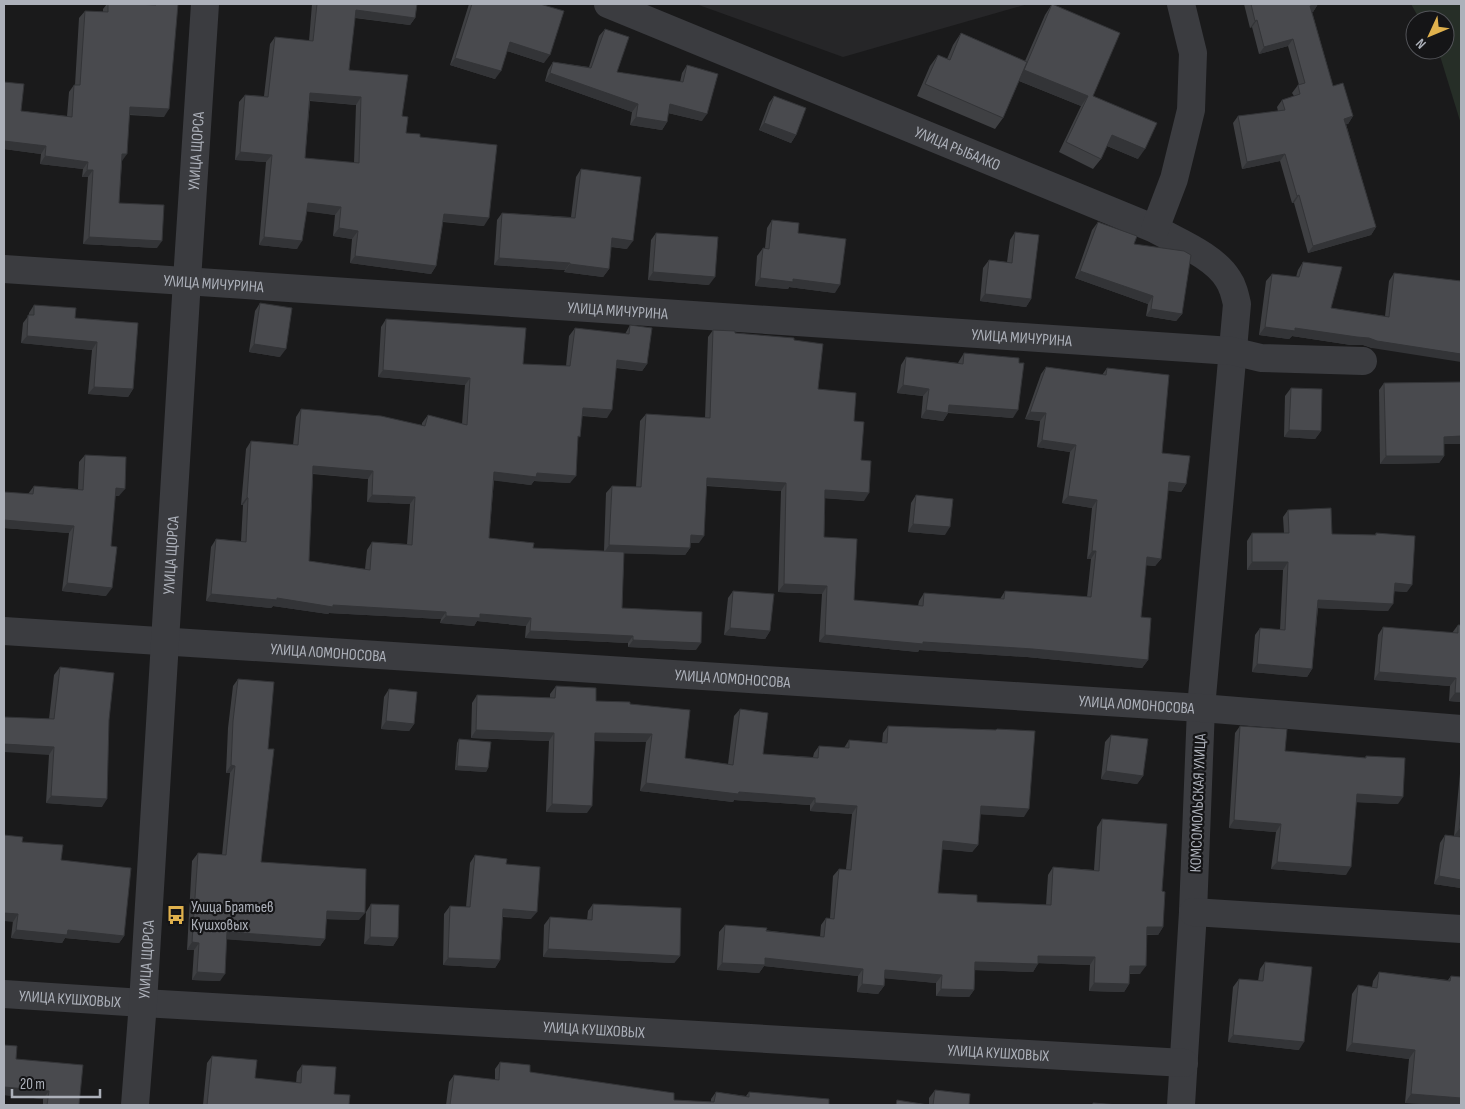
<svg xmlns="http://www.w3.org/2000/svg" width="1465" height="1109" viewBox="0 0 1465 1109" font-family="'Sofia Sans Condensed',sans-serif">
<rect width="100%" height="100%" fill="#1a1a1b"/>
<path fill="#262628" d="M696,4H1028L843,57Z"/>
<path fill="#262e27" d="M1411,4H1461V124L1441,59L1436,50H1445V20H1420Z"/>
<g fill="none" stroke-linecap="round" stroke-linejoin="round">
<g stroke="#3b3c40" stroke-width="28">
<path id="s1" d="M608,4L1155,229C1178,242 1214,256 1228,279C1233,286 1235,295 1237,304L1201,708L1193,912L1181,1105"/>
<path d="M1155,229L1174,179L1191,110L1193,53L1181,4"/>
<path id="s2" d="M4,269L1232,351L1261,358L1363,361"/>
<path id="s3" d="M4,631L1201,708L1461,729"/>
<path d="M1193,912L1461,929"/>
<path id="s4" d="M4,994L143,1003L1184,1063"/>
<path id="s5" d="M135,1105L143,1003L187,280L205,4"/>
</g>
</g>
<g fill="#3f4043" fill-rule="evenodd">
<path d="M107,4H136L152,5V4H178L164,117L129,115L122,161L119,203L157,248L83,244L88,177H82L83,169L40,164L41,154L4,149V82L21,111L67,116L69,92L74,85H75L79,18L85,11L103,12V9Z"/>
<path d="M312,4H417L415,18L410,25L355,18L349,70L402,116L406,133L420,137L484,226L443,222L436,266L431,274L350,263L352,239L333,236L335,215L307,211L297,249L259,245L266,162L235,160L239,102L245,95L264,96L270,44L275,37L309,41ZM310,101L356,105L354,163L305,158Z"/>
<path d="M469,4H540L544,63L507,51L495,79L450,65Z"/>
<path d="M1052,4L1093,96L1138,159L1107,146L1101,159L1093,169L1059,152L1081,106L1019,81L1003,118L995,129L917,96L930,66L938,55L947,59L953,45L961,33L1025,61L1045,15Z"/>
<path d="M1244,4H1318L1313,12H1312L1333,86L1353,116L1348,124H1346L1376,227L1371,235L1308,253L1294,203H1292L1280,161L1242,169L1233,123L1238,116L1278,111L1277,107L1282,100L1294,96L1292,93L1298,85H1299L1288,46L1259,54L1252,27L1250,28Z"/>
<path d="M605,29L617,72L680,82L682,73L687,65L702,121L668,113L667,122L662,130L630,125L632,112L545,81L548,70L553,62L589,67L599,36Z"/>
<path d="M774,96L796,135L791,143L759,130L769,103Z"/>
<path d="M581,169L627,249L611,247L609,269L603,277L564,272L565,270L494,265L497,220L502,213L571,217L576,177Z"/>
<path d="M772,220L798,233L835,293L789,287L788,289L755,286L757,256L763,248H765L767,228Z"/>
<path d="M1098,222L1134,244L1182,314L1176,321L1146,316L1148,304L1075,278L1092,230Z"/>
<path d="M1015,232L1031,299L1026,307L980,301L983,268L989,260L1007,262L1010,240Z"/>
<path d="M656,233L709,285L648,280L651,240Z"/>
<path d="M1303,262L1331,308L1385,316L1389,281L1394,273L1461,281L1372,348L1363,345H1351L1292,336L1289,339L1259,335L1266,281L1272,274L1296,277L1298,270Z"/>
<path d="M260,303L280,357L249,352L255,311Z"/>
<path d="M34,305L75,318L138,323L133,389L128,397L88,394L92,350L21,343L23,323L29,315V313Z"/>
<path d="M386,319L523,364L566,366L569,336L575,328L625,334L630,325L647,364L642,371L616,368L607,418L582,416L570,483L534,481L531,485L494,480L489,538L533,548L604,551L606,493L612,486L636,487L640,421L646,414L705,418L708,337L713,330L794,340L818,389L854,421L861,460L864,501L825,498L824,537L854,600L918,606L919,601L924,593L1000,599L1005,591L1087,597L1091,559H1087L1092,508L1062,503L1070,452L1037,447L1040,421L1025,419L1041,374L1046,367L1102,375L1107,368L1162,453L1186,484L1181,492L1168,490L1161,559L1155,566L1146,565L1141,617L1148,660L1142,668L1027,657L919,650L918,652L819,642L822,594L778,592L781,491L706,486L699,543H690V548L685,555L624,553L622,608L696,650L628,647V643L525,638L526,626L477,621L474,626L440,623L441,619L329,613L328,614L273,606L271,608L206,601L211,547L216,539L241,541L243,505H241L246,449L251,441L293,445L296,417L301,409L422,425V423L428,415L462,424L465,385L378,377L381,327ZM313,474L368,479L367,502L410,504L407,544L372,542L367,550L365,569L309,561Z"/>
<path d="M964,353L1013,418L948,413L943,421L921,418L923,396L897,393L901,365L906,357L958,363L959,361Z"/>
<path d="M1384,383L1444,444V456L1439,463L1380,464L1379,390Z"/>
<path d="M1291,388L1321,431L1315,439L1284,437L1285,396Z"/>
<path d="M85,455L119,496H115L106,596L62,591L69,533L4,528V492L28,494L34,486L78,489L79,462Z"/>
<path d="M916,495L945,535L908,532L911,503Z"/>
<path d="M1288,510L1332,534L1375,535L1376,533L1407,592L1394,591L1388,611L1318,608L1312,669L1307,677L1252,672L1255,635L1260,628L1280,630L1283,570H1247V541L1252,533H1284L1283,517Z"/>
<path d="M733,591L770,631L765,639L724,635L728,598Z"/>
<path d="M1458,625H1461V702L1449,701L1450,686L1374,680L1378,635L1383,627L1452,633Z"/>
<path d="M60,667L109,720L102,807L46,803L49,755V719L54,675Z"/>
<path d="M238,679L268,749L261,862L359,920L326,919L325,939L320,946L227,939L220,981L192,980L194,950H187L192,861L198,853L222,855L230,773H226L228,728L233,686Z"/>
<path d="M556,686L596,701L630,704L685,758L728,764L734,716L740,709L763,754L813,757L814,753L819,746L844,748L849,740L882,743L883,733L888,726L995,730L997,729L1024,817L980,814L978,845L972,852L942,849L938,893L977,902L1046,905L1048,875L1053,867L1094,870L1097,827L1102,819L1162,891L1163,927L1158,935H1146L1140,974H1129V984L1124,992L1089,991L1090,965L1038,963L1033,972L975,970L974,990L969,997L936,996V983L885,978L884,986L878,994L857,992L858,976L764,966L759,973L717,970L719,932L725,925L820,937L821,925L826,918H830L833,876L839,869H846L852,814L810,811V805L734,800L733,802L640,791L646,742L594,741L587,813L546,812L549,741L471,738L472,703L477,695L550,698V694Z"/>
<path d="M389,689L414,724L409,731L381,729L384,697Z"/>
<path d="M1240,726L1285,751L1365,758L1366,756L1398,804L1356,802L1346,875L1271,869L1276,832L1229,828L1235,733Z"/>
<path d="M1111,735L1143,776L1137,784L1101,779L1105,742Z"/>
<path d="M459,739L488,768L486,772L455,770L457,743Z"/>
<path d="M1461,763V836H1454Z"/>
<path d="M1445,835L1461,837V888L1434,884L1440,843Z"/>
<path d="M22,842L61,860L124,936L119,943L65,938L62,943L11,938Z"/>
<path d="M475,855L506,864L531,919L503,917L500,960L495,968L443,965L444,914L450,906L466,907L470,863Z"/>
<path d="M371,904L398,938L393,946L364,944L366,912Z"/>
<path d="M593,904L680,956L674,963L543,957L544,925L550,917L587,920L588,911Z"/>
<path d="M1265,962L1299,1050L1228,1042L1233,987L1239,979L1258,981L1260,969Z"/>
<path d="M1379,972L1448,980L1451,976L1461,1105L1405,1103L1409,1059L1346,1051L1352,994L1358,985L1372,987L1373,981Z"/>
<path d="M4,1045L16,1059L79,1105H43V1099L4,1095Z"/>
<path d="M212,1056L255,1078L296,1083L297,1072L302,1065L334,1094L349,1105H203L207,1063Z"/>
<path d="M500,1062L530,1072L674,1100L711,1102V1099L716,1092L746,1096L749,1092L829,1105H446L449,1082L454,1075L495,1080V1069Z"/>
<path d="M935,1090L969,1105H929V1098Z"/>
</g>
<g fill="#333437">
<path d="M1318,4L1313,12L1305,14L1310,6Z"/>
<path d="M356,10L415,18L410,25L350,17Z"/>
<path d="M1257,20L1252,27L1250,28L1255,21Z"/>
<path d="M1293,39L1288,46L1259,54L1264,47Z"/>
<path d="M510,42L550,55L544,63L504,50Z"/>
<path d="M455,58L501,71L495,79L450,65Z"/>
<path d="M1024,70L1088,96L1081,106L1017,80Z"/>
<path d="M550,73L638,104L632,112L545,81Z"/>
<path d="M310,93L361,97L356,105L305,100Z"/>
<path d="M670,104L707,114L702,121L664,112Z"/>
<path d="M130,107L169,109L164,117L125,114Z"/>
<path d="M1353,116L1348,124L1339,126L1344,119Z"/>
<path d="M636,117L667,122L662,130L630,125Z"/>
<path d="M764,123L796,135L791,143L759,130Z"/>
<path d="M1112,135L1145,149L1138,159L1105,145Z"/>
<path d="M4,141L46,146L41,154L4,149Z"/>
<path d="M240,152L272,155L266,162L235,160Z"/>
<path d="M122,154H127L122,161Z"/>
<path d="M1285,154L1280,161L1242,169L1247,162Z"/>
<path d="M45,156L88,162L83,169L40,164Z"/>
<path d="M87,170H93L88,177H82Z"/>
<path d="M1299,195L1294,203H1292L1297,196Z"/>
<path d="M308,203L341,207L335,215L303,211Z"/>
<path d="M444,214L489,218L484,226L439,221Z"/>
<path d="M1376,227L1371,235L1308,253L1313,246Z"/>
<path d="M339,228L358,231L352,239L333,236Z"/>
<path d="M89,237L162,241L157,248L83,244Z"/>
<path d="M264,237L302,241L297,249L259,245Z"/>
<path d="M612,238L633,241L627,249L607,246Z"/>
<path d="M355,256L436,266L431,274L350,263Z"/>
<path d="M499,258L570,263L565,270L494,265Z"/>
<path d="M570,264L609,269L603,277L564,272Z"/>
<path d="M1080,271L1153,296L1148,304L1075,278Z"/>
<path d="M653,272L715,277L709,285L648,280Z"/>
<path d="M760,278L793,279L840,285L835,293L789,287L788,289L755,286Z"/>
<path d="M985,294L1031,299L1026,307L980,301Z"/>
<path d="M1151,309L1182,314L1176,321L1146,316Z"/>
<path d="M1265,327L1295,328L1369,338L1461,354V362L1372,348L1363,345H1351L1292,336L1289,339L1259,335Z"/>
<path d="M27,336L97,342L92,350L21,343Z"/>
<path d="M254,344L286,349L280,357L249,352Z"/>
<path d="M617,360L647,364L642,371L612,367Z"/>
<path d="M383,370L470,378L465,385L378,377Z"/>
<path d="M903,385L929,389L923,396L897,393Z"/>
<path d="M94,387L133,389L128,397L88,394Z"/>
<path d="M949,405L1018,410L1013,418L944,412Z"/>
<path d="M583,408L612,410L607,418L578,415Z"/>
<path d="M926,410L948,413L943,421L921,418Z"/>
<path d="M1030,412L1046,413L1040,421L1025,419Z"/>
<path d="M1289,430L1321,431L1315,439L1284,437Z"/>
<path d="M1461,436V444H1438L1444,437Z"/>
<path d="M1042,440L1076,445L1070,452L1037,447Z"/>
<path d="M1386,456H1444L1439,463L1380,464Z"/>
<path d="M313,466L373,471L368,479L308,473Z"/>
<path d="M494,472L537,473L576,476L570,483L534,481L531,485L489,480Z"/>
<path d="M707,478L786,483L781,491L701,485Z"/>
<path d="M1169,482L1186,484L1181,492L1163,490Z"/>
<path d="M116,488L125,489L119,496H110Z"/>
<path d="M825,490L869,493L864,501L820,498Z"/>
<path d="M372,495L415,497L410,504L367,502Z"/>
<path d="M1068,496L1097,500L1092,508L1062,503Z"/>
<path d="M247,497L248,498L243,505H241Z"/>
<path d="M4,520L74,526L69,533L4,528Z"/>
<path d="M913,524L950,527L945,535L908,532Z"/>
<path d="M691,535L704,536L699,543H685Z"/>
<path d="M609,545L690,548L685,555L604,553Z"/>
<path d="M1092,551H1096L1091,559H1087Z"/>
<path d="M1147,557L1161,559L1155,566L1142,565Z"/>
<path d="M1252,562H1288L1283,570H1247Z"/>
<path d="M67,583L112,588L106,596L62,591Z"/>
<path d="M1395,583L1412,585L1407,592L1390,591Z"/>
<path d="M784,584L827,586L822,594L778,592Z"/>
<path d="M211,594L277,598L333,605L446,612L441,619L329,613L328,614L273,606L271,608L206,601Z"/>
<path d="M1318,600L1393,604L1388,611L1313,608Z"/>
<path d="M480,614L531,618L526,626L477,621L474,626L440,623L446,616Z"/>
<path d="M730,628L770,631L765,639L724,635Z"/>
<path d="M530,631L633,636L628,643L525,638Z"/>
<path d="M825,635L1033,649L1148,660L1142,668L1027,657L919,650L918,652L819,642Z"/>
<path d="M633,640L701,643L696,650L628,647Z"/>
<path d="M1257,664L1312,669L1307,677L1252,672Z"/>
<path d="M1379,672L1456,678L1450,686L1374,680Z"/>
<path d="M1455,693H1461V702L1449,701Z"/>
<path d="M386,721L414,724L409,731L381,729Z"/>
<path d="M476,730L554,733L549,741L471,738Z"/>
<path d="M595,733L652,734L646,742L589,741Z"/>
<path d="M4,744L54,747L49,755L4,752Z"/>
<path d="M231,765L235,766L230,773H226Z"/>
<path d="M457,766L488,768L486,772L455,770Z"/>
<path d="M1106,771L1143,776L1137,784L1101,779Z"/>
<path d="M646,783L739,792L815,798L810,805L734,800L733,802L640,791Z"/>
<path d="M1357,794L1403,797L1398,804L1352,802Z"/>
<path d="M51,796L107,799L102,807L46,803Z"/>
<path d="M815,803L857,806L852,814L810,811Z"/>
<path d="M552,804L592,806L587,813L546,812Z"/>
<path d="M981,806L1029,809L1024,817L976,814Z"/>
<path d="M1234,820L1281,824L1276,832L1229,828Z"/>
<path d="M1459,829H1461V836H1454Z"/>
<path d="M943,841L978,845L972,852L938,849Z"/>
<path d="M1277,862L1351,867L1346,875L1271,869Z"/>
<path d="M1439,876L1461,880V888L1434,884Z"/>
<path d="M503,909L537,912L531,919L498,916Z"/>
<path d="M327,911L365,913L359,920L321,919Z"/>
<path d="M4,913L18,914L13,922L4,921Z"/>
<path d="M1147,927H1163L1158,935L1141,934Z"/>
<path d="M16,930H68L124,936L119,943L65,938L62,943L11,938Z"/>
<path d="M227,932L325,939L320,946L222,939Z"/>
<path d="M370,937L398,938L393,946L364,944Z"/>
<path d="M192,942L199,943L194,950H187Z"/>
<path d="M548,949L680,956L674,963L543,957Z"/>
<path d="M1038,956L1095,957L1090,965L1033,963Z"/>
<path d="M448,958L500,960L495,968L443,965Z"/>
<path d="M765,958L863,969L858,976L764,966L759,973L717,970L722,963Z"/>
<path d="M975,962L1038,964L1033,972L970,970Z"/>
<path d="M1130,966H1146L1140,974L1124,973Z"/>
<path d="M885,970L942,975L936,983L880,978Z"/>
<path d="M197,972L225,974L220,981L192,980Z"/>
<path d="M1094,983L1129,984L1124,992L1089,991Z"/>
<path d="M862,984L884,986L878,994L857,992Z"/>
<path d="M941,989L974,990L969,997L936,996Z"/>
<path d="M1233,1035L1304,1042L1299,1050L1228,1042Z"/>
<path d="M1352,1043L1415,1050L1409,1059L1346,1051Z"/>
<path d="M4,1087L49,1091L43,1099L4,1095Z"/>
<path d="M1411,1094L1461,1098V1105H1437L1405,1103Z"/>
</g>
<g fill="#494a4e" stroke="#333437" fill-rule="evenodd">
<path d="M108,4H136L156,5V4H178L169,109L130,107L127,154H122L119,203L164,205L162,241L89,237L93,170H87L88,162L45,156L46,146L4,141V82L24,84L21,111L72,117L74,85H80L85,11L108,12Z"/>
<path d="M317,4H417L415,18L356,10L349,70L408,75L402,116L408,117L406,133L420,134V137L497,145L489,218L444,214L436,266L355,256L358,231L339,228L341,207L308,203L302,241L264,237L272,155L240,152L245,95L268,97L275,37L313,41ZM310,93L361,97L359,163L305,158Z"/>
<path d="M472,4H540L564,11L550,55L510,42L501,71L455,58Z"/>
<path d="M1052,4L1120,33L1093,96L1157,123L1145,149L1112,135L1101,159L1066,142L1088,96L1024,70Z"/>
<path d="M1251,4H1318L1310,6L1333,86L1343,83L1353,116L1344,119L1376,227L1313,246L1299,195L1297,196L1285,154L1247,162L1238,116L1285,110L1282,100L1300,94L1298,85L1305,83L1293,39L1264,47L1257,20L1255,21Z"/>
<path d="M605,29L629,37L617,72L683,82L687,65L718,74L707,114L670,104L667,122L636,117L638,104L550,73L553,62L591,68Z"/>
<path d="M961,33L1027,62L1003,118L925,84L938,55L950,60Z"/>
<path d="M774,96L806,108L796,135L764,123Z"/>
<path d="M581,169L641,177L633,241L612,238L609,269L570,264V263L499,258L502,213L575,218Z"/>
<path d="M772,220L799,223L798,233L846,239L840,285L793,279V282L760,278L763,248L769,249Z"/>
<path d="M1098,222L1137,236L1134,244L1184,251L1191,255L1182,314L1151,309L1153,296L1080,271Z"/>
<path d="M1015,232L1039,235L1031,299L985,294L989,260L1012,263Z"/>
<path d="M656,233L718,237L715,277L653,272Z"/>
<path d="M1303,262L1342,267L1331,308L1389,317L1394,273L1461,281V354L1377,341L1369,338L1357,337L1295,328V331L1265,327L1272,274L1299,277Z"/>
<path d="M260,303L292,308L286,349L254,344Z"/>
<path d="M34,305L76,308L75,318L138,323L133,389L94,387L97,342L27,336L28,315H34Z"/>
<path d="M386,319L526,328L523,364L570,366L575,328L629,334L630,325L652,328L647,364L617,360L612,410L583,408L580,437L578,436L576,476L537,473L536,477L494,472L489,538L534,543L533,548L624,552L622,608L702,612L701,643L633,640V636L530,631L531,618L480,614V618L446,616V612L333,605V607L277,598V600L211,594L216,539L246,542L248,498L247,497L251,441L298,445L301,409L381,416L425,426L428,415L467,425L470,378L383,370ZM313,466L373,471L372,495L415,497L412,545L372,542L370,570L309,561Z"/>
<path d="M713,330L735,331V333L794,338V340L823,344L818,389L856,393L854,421L864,422L861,460L871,461L869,493L825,490L824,537L857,539L854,600L923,606L924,593L1004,599L1005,591L1091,597L1096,551H1092L1097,500L1068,496L1076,445L1042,440L1046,413L1030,412L1046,367L1106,375L1107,368L1169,375L1162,453L1190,456L1186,484L1169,482L1161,559L1147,557L1141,617L1151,618L1148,660L1033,649L923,642V644L825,635L827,586L784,584L786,483L707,478L704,536L691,535L690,548L609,545L612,486L641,487L646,414L710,418Z"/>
<path d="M964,353L1019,358V363H1024L1018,410L949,405L948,413L926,410L929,389L903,385L906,357L963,364Z"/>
<path d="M1461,382V436L1444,437V456H1386L1384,383Z"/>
<path d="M1291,388L1322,389L1321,431L1289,430Z"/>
<path d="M85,455L126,457L125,489L116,488L111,546L117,547L112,588L67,583L74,526L4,520V492L33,494L34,486L83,490Z"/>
<path d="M916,495L953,499L950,527L913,524Z"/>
<path d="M1331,508L1332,534L1376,535V533L1415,536L1412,585L1395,583L1393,604L1318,600L1312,669L1257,664L1260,628L1285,630L1288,562H1252V533H1289L1288,510Z"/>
<path d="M733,591L774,594L770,631L730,628Z"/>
<path d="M1458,625H1461V693H1455L1456,678L1379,672L1383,627L1458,633Z"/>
<path d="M60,667L114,673L109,720L107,799L51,796L54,747L4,744V717L54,719Z"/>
<path d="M238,679L274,682L268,749H274L261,862L366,869L365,913L327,911L325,939L227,932L225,974L197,972L199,943L192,942L198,853L226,855L235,766L231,765L233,721Z"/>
<path d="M556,686L596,688V701L630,702V704L690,710L685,758L733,765L740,709L768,713L763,754L818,758L819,746L849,748V740L887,743L888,726L996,730L997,729L1035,731L1029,809L981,806L978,845L943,841L938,893L977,895V902L1051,905L1053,867L1099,871L1102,819L1167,824L1162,891L1165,892L1163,927H1147L1146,966H1130L1129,984L1094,983L1095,957L1038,956V964L975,962L974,990L941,989L942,975L885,970L884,986L862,984L863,969L765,958V965L722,963L725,925L767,928L766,931L824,937L826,918L834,919L839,869L851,870L857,806L815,803V798L739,792L738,794L646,783L652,734L595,733L592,806L552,804L554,733L476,730L477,695L555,698Z"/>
<path d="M389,689L417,692L414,724L386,721Z"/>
<path d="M1240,726L1287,729L1285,751L1366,758V756L1405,758L1403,797L1357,794L1351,867L1277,862L1281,824L1234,820Z"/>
<path d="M1111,735L1148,739L1143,776L1106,771Z"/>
<path d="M459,739L491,742L488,768L457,766Z"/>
<path d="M1461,806V829H1459Z"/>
<path d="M4,835L23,837L22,842L63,845L61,860L131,868L124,936L68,930L67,935L16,930L18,914L4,913Z"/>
<path d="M1445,835L1461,837V880L1439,876Z"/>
<path d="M475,855L507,859L506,864L540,867L537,912L503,909L500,960L448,958L450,906L470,907Z"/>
<path d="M371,904L399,905L398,938L370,937Z"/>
<path d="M593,904L681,908L680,956L548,949L550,917L592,920Z"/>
<path d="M1265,962L1312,967L1304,1042L1233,1035L1239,979L1263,981Z"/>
<path d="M1379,972L1450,981L1451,976L1461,977V1098L1411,1094L1415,1050L1352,1043L1358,985L1377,988Z"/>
<path d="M4,1045L17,1046L16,1059L83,1065L79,1105H47L49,1091L4,1087Z"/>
<path d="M212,1056L257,1060L255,1078L301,1083L302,1065L336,1067L334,1094L350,1095L349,1105H207Z"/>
<path d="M500,1062L530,1065V1072L674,1093V1100L714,1102L716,1092L749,1097V1092L829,1099V1105H450L454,1075L499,1080Z"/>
<path d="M935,1090L970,1094L969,1105H933Z"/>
<path d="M897,1100L928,1105H896Z"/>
<path d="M1093,1103L1119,1105H1093Z"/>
</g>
<defs>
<g id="bus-bare" transform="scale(1.5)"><path d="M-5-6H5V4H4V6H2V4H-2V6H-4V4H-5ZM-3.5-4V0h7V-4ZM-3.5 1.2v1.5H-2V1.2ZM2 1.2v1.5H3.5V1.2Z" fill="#e0b14d" stroke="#151517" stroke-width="2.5" paint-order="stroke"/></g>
</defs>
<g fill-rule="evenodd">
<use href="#bus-bare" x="176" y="915"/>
</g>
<g text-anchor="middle" stroke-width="4.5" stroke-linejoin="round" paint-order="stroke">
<g font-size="16" fill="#adb1ba" stroke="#151517">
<text dy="6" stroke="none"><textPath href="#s1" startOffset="378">УЛИЦА РЫБАЛКО</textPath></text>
<text dy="6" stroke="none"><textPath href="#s5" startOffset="956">УЛИЦА ЩОРСА</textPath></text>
<text dy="6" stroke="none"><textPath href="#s2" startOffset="210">УЛИЦА МИЧУРИНА</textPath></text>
<text dy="6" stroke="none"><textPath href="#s2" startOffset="615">УЛИЦА МИЧУРИНА</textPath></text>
<text dy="6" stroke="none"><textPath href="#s2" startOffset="1020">УЛИЦА МИЧУРИНА</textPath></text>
<text dy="6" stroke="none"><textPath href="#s5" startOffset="551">УЛИЦА ЩОРСА</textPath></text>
<text dy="6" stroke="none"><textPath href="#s3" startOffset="325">УЛИЦА ЛОМОНОСОВА</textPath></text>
<text dy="6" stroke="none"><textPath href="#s3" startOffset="730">УЛИЦА ЛОМОНОСОВА</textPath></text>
<text dy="6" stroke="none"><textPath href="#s3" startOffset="1135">УЛИЦА ЛОМОНОСОВА</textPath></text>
<text transform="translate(1197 803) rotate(-88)" y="6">КОМСОМОЛЬСКАЯ УЛИЦА</text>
<text dy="6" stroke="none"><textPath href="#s5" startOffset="146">УЛИЦА ЩОРСА</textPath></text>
<text dy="6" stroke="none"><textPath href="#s4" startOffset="66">УЛИЦА КУШХОВЫХ</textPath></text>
<text dy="6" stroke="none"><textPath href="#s4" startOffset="591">УЛИЦА КУШХОВЫХ</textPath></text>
<text dy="6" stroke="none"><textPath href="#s4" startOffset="996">УЛИЦА КУШХОВЫХ</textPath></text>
</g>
<g font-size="16" fill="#adb1ba" stroke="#151517" text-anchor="start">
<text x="191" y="912">Улица Братьев<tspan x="191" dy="18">Кушховых</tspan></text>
</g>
</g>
<rect width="1465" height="1109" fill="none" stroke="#adb1ba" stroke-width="10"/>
<g transform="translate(1430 35) rotate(226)"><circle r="24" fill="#151517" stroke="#525358"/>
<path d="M0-4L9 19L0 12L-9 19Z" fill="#e0b14d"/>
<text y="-8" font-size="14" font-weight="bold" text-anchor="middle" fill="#adb1ba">N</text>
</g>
<path d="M12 1089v8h88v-8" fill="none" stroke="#adb1ba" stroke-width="2.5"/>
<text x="20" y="1089" font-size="15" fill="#adb1ba" stroke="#151517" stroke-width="4" paint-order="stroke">20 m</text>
</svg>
